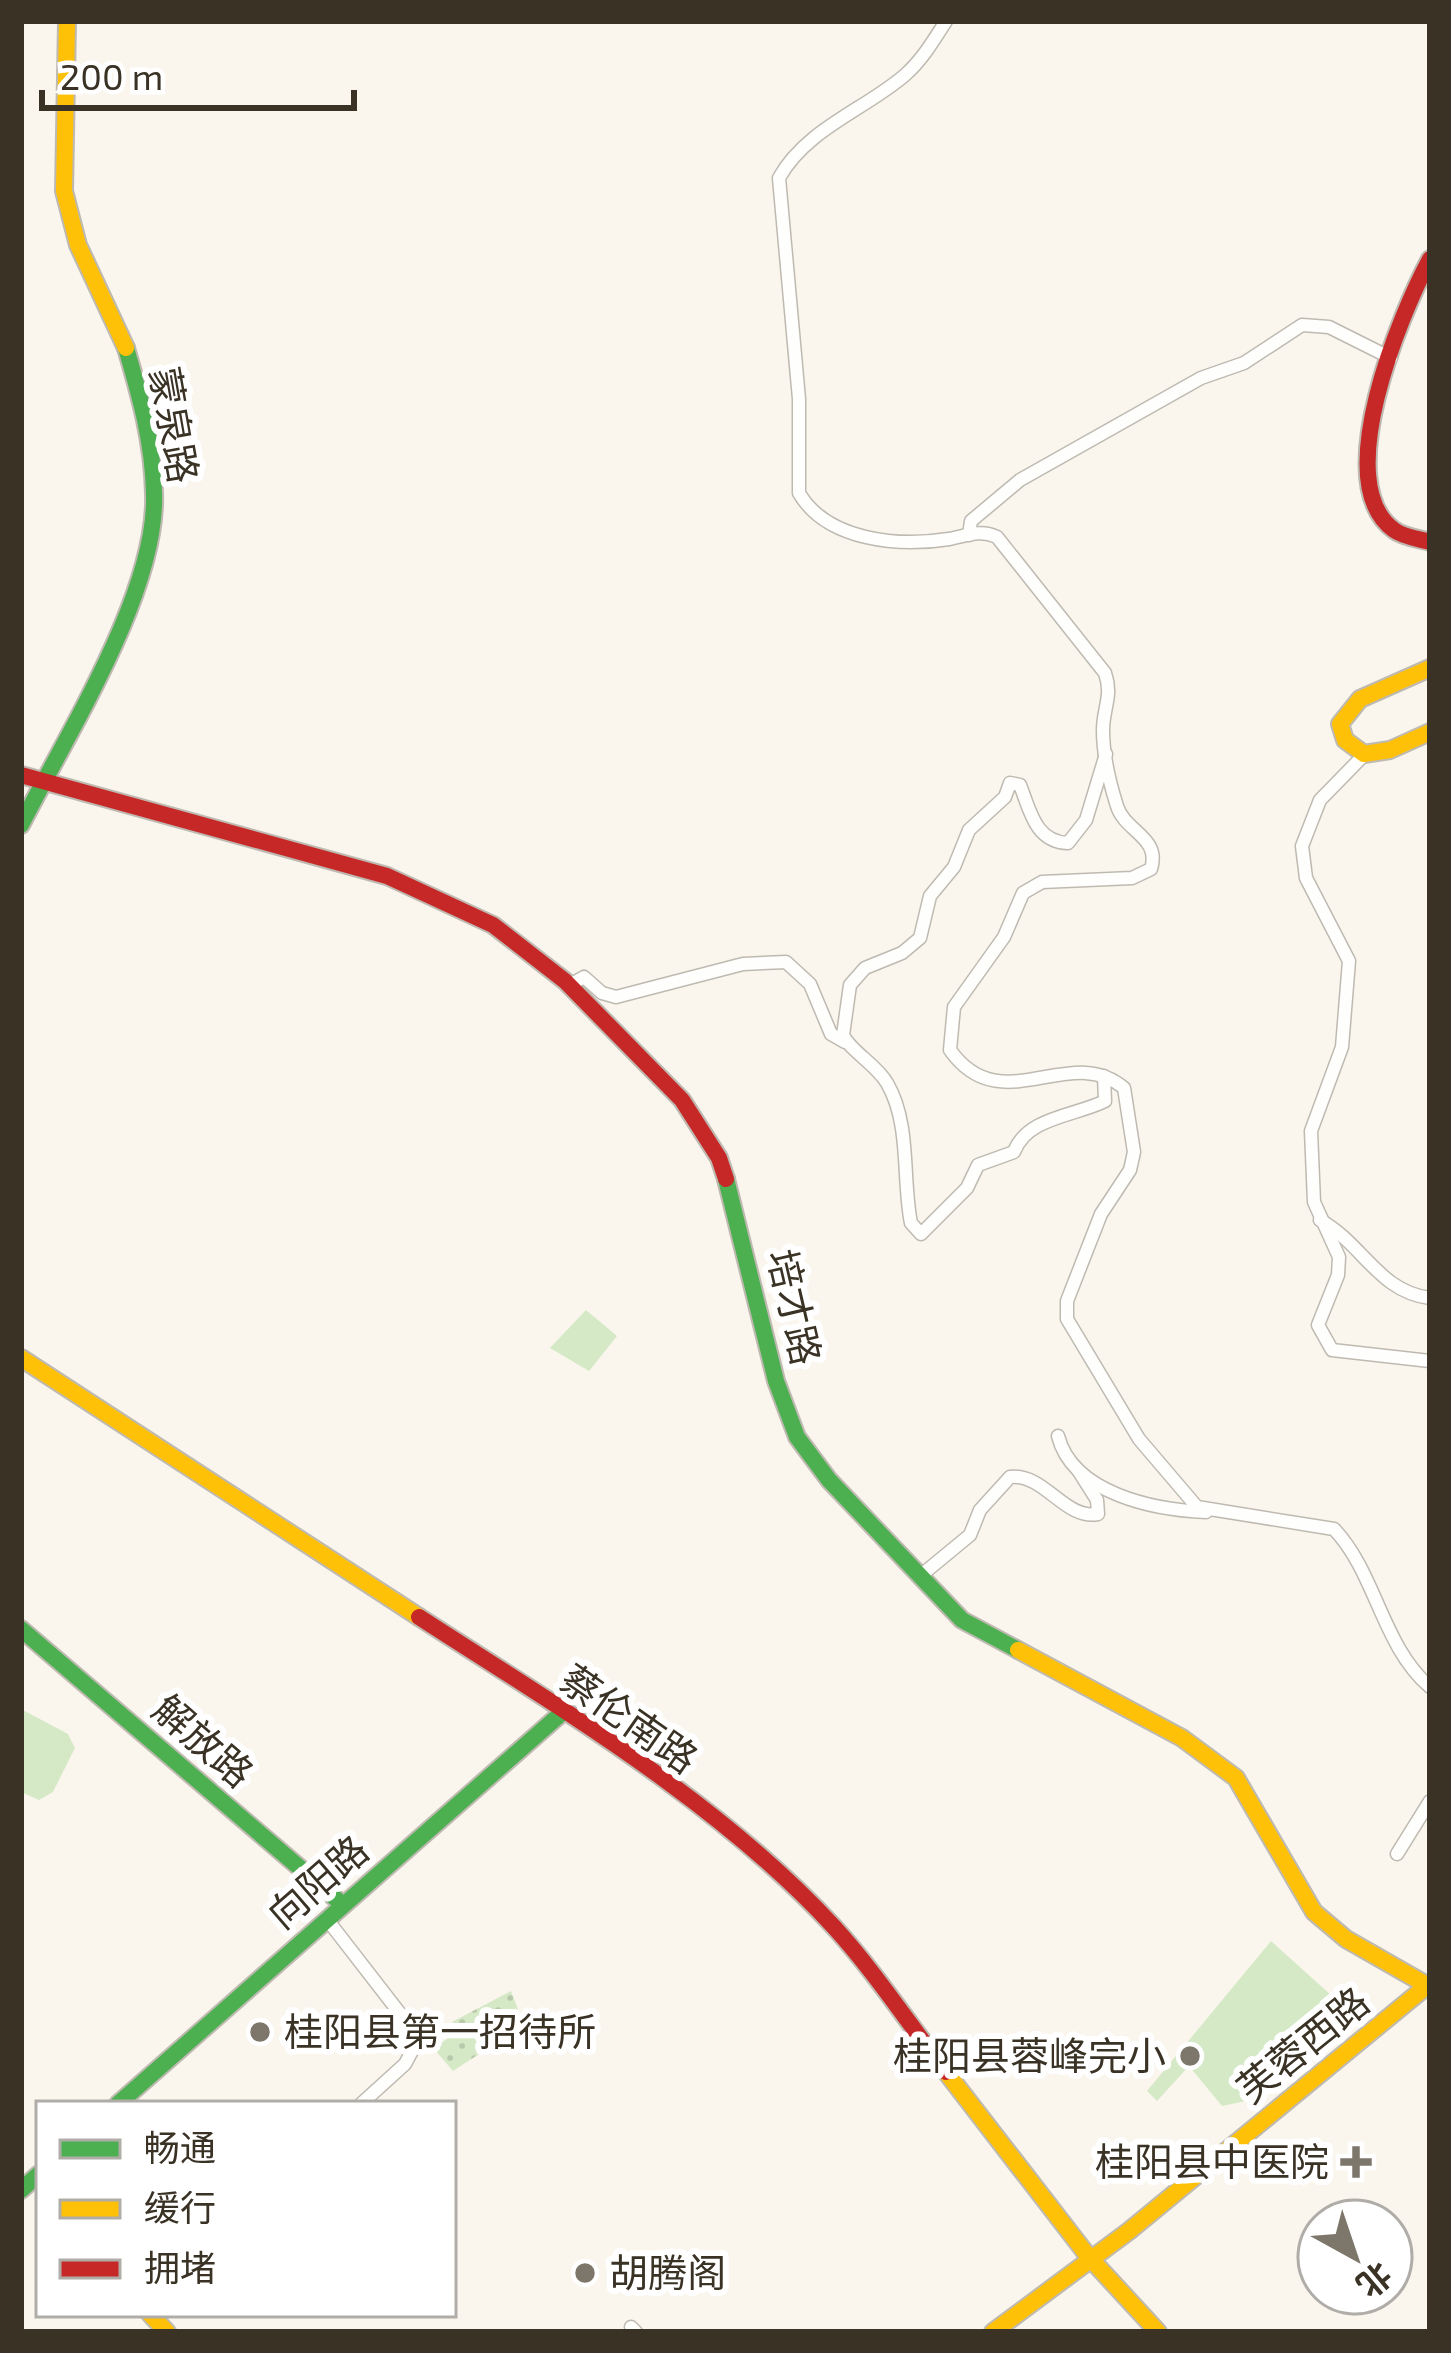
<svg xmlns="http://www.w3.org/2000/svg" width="1451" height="2353" viewBox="0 0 1451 2353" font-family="'Exo 2','Noto Sans SC',sans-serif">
<defs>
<pattern id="grass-dots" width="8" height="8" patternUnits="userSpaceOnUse" patternTransform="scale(3)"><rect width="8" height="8" fill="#d5e9c6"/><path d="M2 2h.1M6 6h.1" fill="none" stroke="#b8c8aa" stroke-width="1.8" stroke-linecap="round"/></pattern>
</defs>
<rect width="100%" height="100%" fill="#faf6ee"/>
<path fill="url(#grass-dots)" d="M511,1991L524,2025L453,2071L434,2049L458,2030L452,2022Z"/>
<g fill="#d5e9c6">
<path d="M586,1310L617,1336L589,1371L550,1348Z"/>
<path d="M21,1709L68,1734L75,1748L53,1792L39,1800L21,1792Z"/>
<path d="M1271,1941L1332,1996L1328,2007L1297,2033L1308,2047L1246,2101L1222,2106L1189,2066L1157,2101L1147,2091Z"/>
</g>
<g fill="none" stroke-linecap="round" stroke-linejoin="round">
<g stroke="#bfbab1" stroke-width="15">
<g id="street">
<path d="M946,21C934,40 922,60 905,75C866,109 806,129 779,178L799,399V493C827,541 899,547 949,539C966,536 980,529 997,537L1105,673C1113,696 1103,708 1103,730C1103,753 1110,784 1117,806C1125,832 1161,837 1151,869L1132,878L1042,882L1023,893L1004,937L954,1007L950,1050C1001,1122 1070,1042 1124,1088L1134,1152L1130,1170L1101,1214L1067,1301V1319L1139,1439L1197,1507L1334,1529C1376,1573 1382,1646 1430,1687"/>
<path d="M969,535L971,521L1020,480L1201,378L1244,363L1302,325L1329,327L1391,358"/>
<path d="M1364,755L1320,800L1302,846L1306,878L1349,961L1342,1047L1311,1131L1314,1202L1339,1257L1338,1275L1318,1325L1332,1350L1430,1361"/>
<path d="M570,985L584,977L602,993L616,997L743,964L786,962L810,984L831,1034L845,1042"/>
<path d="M1104,1076L1105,1101C1075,1116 1027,1117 1014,1152L978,1165L967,1188L921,1234L911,1223C902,1179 911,1124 887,1083C876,1064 851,1052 843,1035L850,985L865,968L902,953L920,938L930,896L954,867L969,830L1005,797L1010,783L1020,785C1030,810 1035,842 1068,843L1086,820L1106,754"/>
<path d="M1320,1220C1363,1244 1379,1292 1430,1298"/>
<path d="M1058,1436C1073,1494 1155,1510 1206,1512"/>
<path d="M919,1577L970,1535L980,1510L1010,1477C1045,1473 1064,1520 1098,1514L1097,1500L1078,1470"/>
<path d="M1397,1854L1430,1801"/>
<path d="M326,1918L419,2038L405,2064L361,2104"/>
<path d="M631,2327L636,2332"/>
</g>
</g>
<g stroke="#bfbab1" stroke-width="20">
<g id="fast">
<path d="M21,825C66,736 158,592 154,493C153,442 140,396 126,348"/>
<path d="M726,1179L776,1381L797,1437L829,1480L962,1620L1018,1650"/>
<path d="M21,1629L342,1904"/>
<path d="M118,2104L564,1711"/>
<path d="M21,2190L39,2174"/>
</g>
</g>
<g stroke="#bfbab1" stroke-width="20">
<g id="slow">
<path d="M67,21L64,191L78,245L126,348"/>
<path d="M1430,668L1360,699L1340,724L1345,740L1364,754L1390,750L1430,732"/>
<path d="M21,1358L419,1617"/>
<path d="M1018,1650L1182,1738L1236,1778L1314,1912L1346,1939L1430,1987"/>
<path d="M946,2072L1088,2256L1158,2332"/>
<path d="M150,2314L167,2332"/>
<path d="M993,2332L1129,2231L1428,1985"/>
</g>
</g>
<g stroke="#bfbab1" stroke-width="20">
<g id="jam">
<path d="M1430,259C1401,313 1329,483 1394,530C1403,537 1420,539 1430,542"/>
<path d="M21,775L387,876L493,925L565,981L682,1100L719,1158L726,1179"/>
<path d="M419,1617C561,1709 718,1801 834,1927C875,1972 909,2024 946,2072"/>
</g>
</g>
<use href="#street" stroke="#fefefc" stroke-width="12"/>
<use href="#fast" stroke="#4caf50" stroke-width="16"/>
<use href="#slow" stroke="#ffc107" stroke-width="16"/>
<use href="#jam" stroke="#c62828" stroke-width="16"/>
</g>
<g fill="#7d776b" stroke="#fff" stroke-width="4.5">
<circle cx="260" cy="2032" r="12"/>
<circle cx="1190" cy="2056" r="12"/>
<path d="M1350 2144h12v12h12v12h-12v12h-12v-12h-12v-12h12z"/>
<circle cx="585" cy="2273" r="12"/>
</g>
<g text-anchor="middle" stroke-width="12" stroke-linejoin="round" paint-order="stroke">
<g font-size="39" fill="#393225" stroke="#fff">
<text transform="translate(174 425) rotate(80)" y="14">蒙泉路</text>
<text transform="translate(794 1307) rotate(77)" y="14">培才路</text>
<text transform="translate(629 1719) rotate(35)" y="14">蔡伦南路</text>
<text transform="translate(203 1741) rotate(41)" y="14">解放路</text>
<text transform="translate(318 1882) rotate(-41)" y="14">向阳路</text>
<text transform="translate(1303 2045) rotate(-39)" y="14">芙蓉西路</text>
</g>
<g font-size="39" fill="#393225" stroke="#fff" text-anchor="start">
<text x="284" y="2046">桂阳县第一招待所</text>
<text x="1166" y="2070" text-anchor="end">桂阳县蓉峰完小</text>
<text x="1329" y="2176" text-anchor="end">桂阳县中医院</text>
<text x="609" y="2287">胡腾阁</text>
</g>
</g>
<rect width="1451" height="2353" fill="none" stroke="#393225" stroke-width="48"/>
<rect x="36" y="2101" width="420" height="216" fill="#ffffff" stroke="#b0ada8" stroke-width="3"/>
<rect x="60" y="2140" width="60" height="18" fill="#4caf50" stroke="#b0ada8" stroke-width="3"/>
<text x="144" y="2161" font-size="36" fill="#393225">畅通</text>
<rect x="60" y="2200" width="60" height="18" fill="#ffc107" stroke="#b0ada8" stroke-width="3"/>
<text x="144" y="2221" font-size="36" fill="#393225">缓行</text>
<rect x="60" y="2260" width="60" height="18" fill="#c62828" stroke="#b0ada8" stroke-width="3"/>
<text x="144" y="2281" font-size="36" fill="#393225">拥堵</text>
<g transform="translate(1355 2257) rotate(140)"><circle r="57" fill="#ffffff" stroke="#b0ada8" stroke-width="3"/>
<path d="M0-9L21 45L0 30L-21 45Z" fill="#7d776b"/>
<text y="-18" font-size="33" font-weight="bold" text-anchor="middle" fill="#393225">北</text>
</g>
<path d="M42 90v18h312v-18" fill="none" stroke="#393225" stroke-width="6"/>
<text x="60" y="90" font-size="36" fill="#393225" stroke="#ffffff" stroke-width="9" paint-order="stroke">200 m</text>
</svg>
